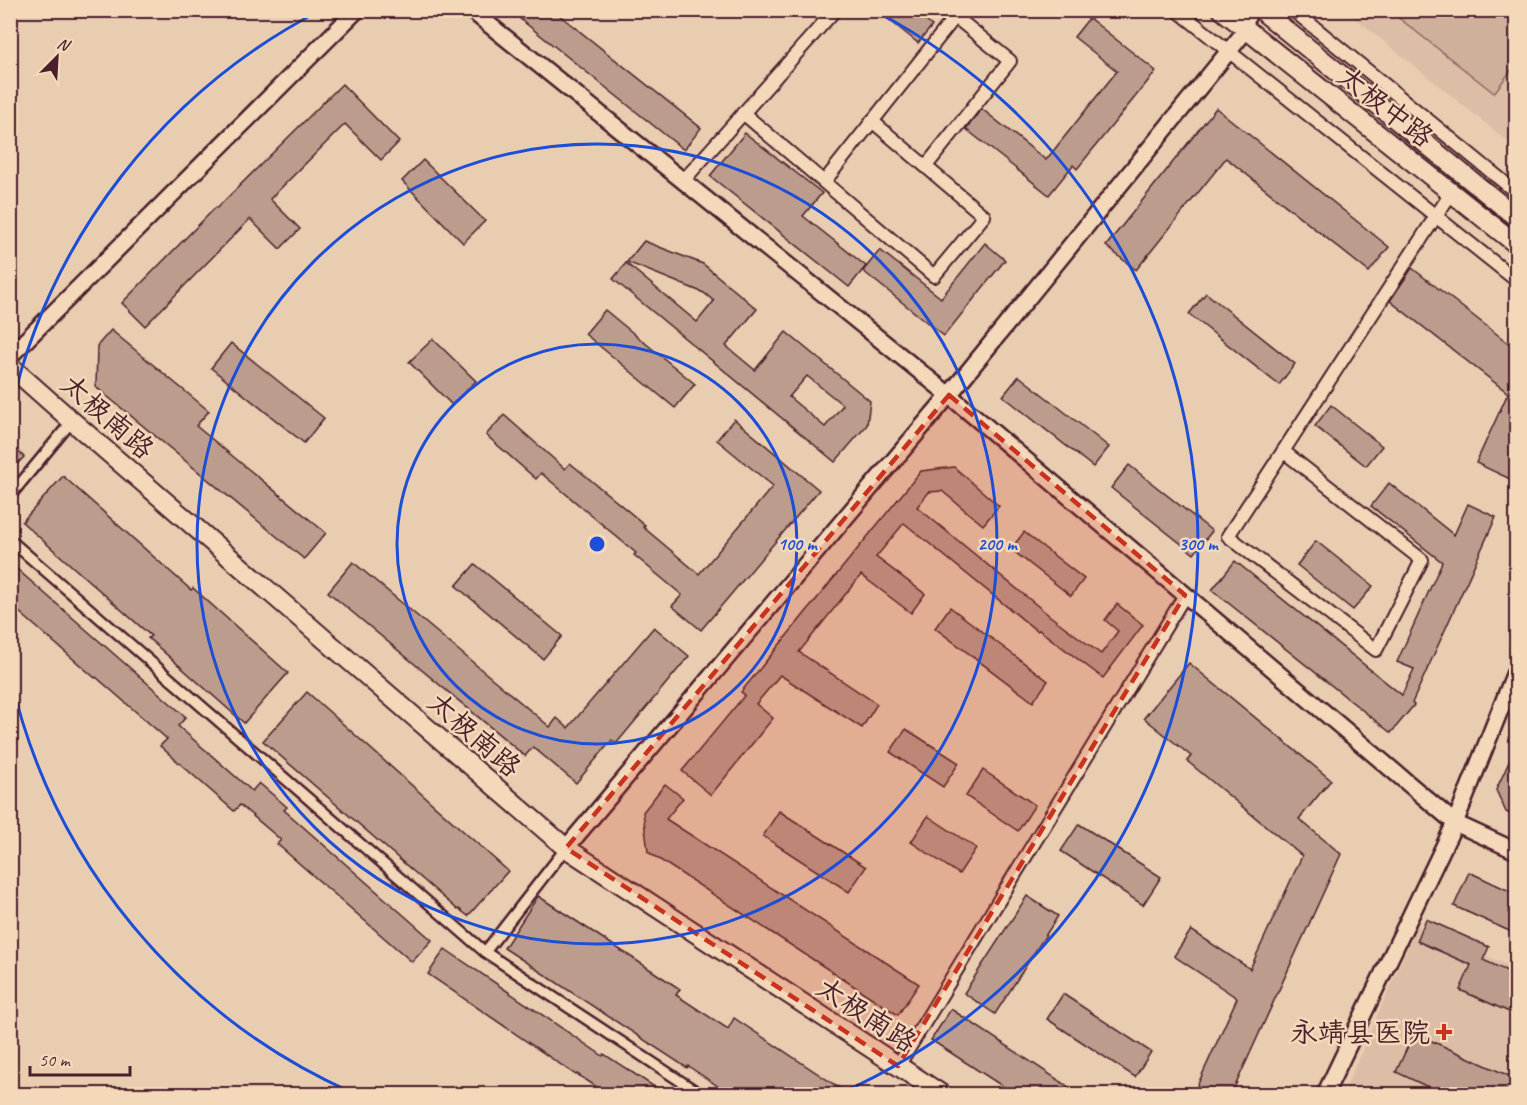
<svg xmlns="http://www.w3.org/2000/svg" width="1527" height="1105" viewBox="0 0 1527 1105" font-family="Caveat,'LXGW WenKai TC',sans-serif">
<rect width="100%" height="100%" fill="#e9cdb1"/>
<filter id="ink" filterUnits="userSpaceOnUse"><feTurbulence type="fractalNoise" baseFrequency=".0167" numOctaves="2"/><feDisplacementMap in="SourceGraphic" scale="12" xChannelSelector="R" yChannelSelector="G"/><feConvolveMatrix kernelMatrix="1 2 1 2 8 2 1 2 1" color-interpolation-filters="sRGB"/></filter>
<g filter="url(#ink)">
<g fill="#dcbea6">
<path d="M1346,11H1516V148Z"/>
<path d="M1417,925L1516,969V1094H1343Z"/>
</g>
<path fill="#ceb09b" stroke="#8c6863" stroke-width="1.5" d="M1390,11H1516V64L1494,93Z"/>
<g fill="#bc9c8c" stroke="#4a1f2b" stroke-width="1.5" fill-rule="evenodd">
<path d="M509,10H553L701,128L684,150Z"/>
<path d="M877,10H913L932,26L918,43Z"/>
<path d="M1089,18L1156,71L1077,169L1073,165L1049,195L966,129L982,109L1046,160L1117,71L1074,37Z"/>
<path d="M342,84L399,142L381,160L345,124L270,199L300,229L280,249L250,219L145,326L122,303L216,207L217,208Z"/>
<path d="M1216,108L1389,247L1369,272L1226,158L1136,270L1106,246Z"/>
<path d="M745,133L822,193L803,216L866,266L849,287L710,176Z"/>
<path d="M423,160L485,221L463,243L402,181Z"/>
<path d="M644,241L703,264L757,309L726,346L755,370L786,332L870,401L867,425L835,462L613,279L626,263L697,322L714,301L704,293L627,262ZM807,376L843,405L825,427L789,397Z"/>
<path d="M985,243L1005,260L944,336L863,271L880,250L941,298Z"/>
<path d="M1412,268L1516,349V464L1510,479L1476,463L1508,393L1390,301Z"/>
<path d="M1206,293L1295,364L1279,385L1189,314Z"/>
<path d="M605,310L695,384L675,408L585,334Z"/>
<path d="M111,330L209,411L196,426L326,533L304,559L96,387L97,346Z"/>
<path d="M433,339L476,381L452,405L409,362Z"/>
<path d="M231,343L324,418L304,443L211,368Z"/>
<path d="M1019,376L1109,447L1093,467L1003,396Z"/>
<path d="M1331,405L1382,446L1366,466L1315,426Z"/>
<path d="M504,415L565,469L570,463L645,525L643,527L699,574L773,486L717,440L734,419L819,490L701,630L672,606L682,595L634,555L636,553L541,473L536,479L486,435Z"/>
<path d="M10,444L24,457L10,471Z"/>
<path d="M1129,465L1212,531L1194,554L1111,488Z"/>
<path d="M954,467L999,506L983,525L942,491L929,492L917,507L1050,616L1101,654L1118,631L1105,620L1117,604L1143,625L1103,678L1039,630L1037,631L904,523L876,557L925,594L911,613L861,575L799,652L877,704L862,728L780,675L756,704L773,718L711,795L682,771L745,695L741,692L921,471Z"/>
<path d="M63,476L191,590L193,588L288,673L244,723L148,638L151,636L22,522Z"/>
<path d="M1389,483L1454,535L1468,504L1496,517L1412,703L1414,705L1391,733L1212,590L1235,561L1402,695L1414,669L1397,662L1442,562L1371,506Z"/>
<path d="M1024,532L1084,579L1071,596L1011,549Z"/>
<path d="M1316,541L1373,586L1353,610L1297,565Z"/>
<path d="M353,562L550,727L557,718L568,728L654,627L689,656L616,744L612,740L576,783L533,747L525,756L328,592Z"/>
<path d="M10,563L186,717L178,726L252,791L259,783L287,807L284,810L432,940L412,962L277,844L281,840L240,805L234,811L160,746L167,739L96,677L95,678L10,604Z"/>
<path d="M475,564L562,636L543,659L456,586Z"/>
<path d="M950,607L1048,681L1033,702L935,628Z"/>
<path d="M1189,663L1331,780L1299,819L1341,854L1231,1095H1193L1237,998L1174,956L1191,930L1250,969L1302,856L1187,761L1191,756L1144,718Z"/>
<path d="M307,692L508,871L468,916L459,909L458,910L263,741Z"/>
<path d="M906,729L959,763L943,787L890,752Z"/>
<path d="M1516,747V817L1506,812L1496,790Z"/>
<path d="M983,770L1035,805L1018,831L966,796Z"/>
<path d="M665,784L683,798L666,819L919,984L898,1015L648,852L643,812Z"/>
<path d="M779,811L866,867L849,892L763,836Z"/>
<path d="M928,816L976,848L959,874L911,842Z"/>
<path d="M1079,824L1161,877L1143,905L1061,851Z"/>
<path d="M1469,872L1516,894V934L1454,906Z"/>
<path d="M538,896L680,989L676,995L728,1029L734,1018L850,1095H731L688,1066L687,1068L504,948Z"/>
<path d="M1027,896L1058,916L995,1014L964,993Z"/>
<path d="M1426,919L1489,947L1483,960L1516,975V1015L1460,990L1471,965L1417,941Z"/>
<path d="M445,949L603,1056L604,1054L667,1095H609L577,1074L576,1075L428,974Z"/>
<path d="M1063,994L1151,1052L1135,1077L1047,1019Z"/>
<path d="M951,1009L1081,1095H1016L931,1040Z"/>
<path d="M1414,1033L1516,1079V1095H1445L1396,1072Z"/>
</g>
<g fill="none" stroke-linecap="round" stroke-linejoin="round">
<g stroke="#4a1f2b" stroke-width="14">
<g id="pedestrian">
<path d="M10,496L72,421"/>
<path d="M10,540L485,952L700,1094"/>
<path d="M485,952L566,848"/>
</g>
</g>
<g stroke="#4a1f2b" stroke-width="16">
<g id="minor">
<path d="M1177,10L1516,280"/>
<path d="M1293,10L1516,192"/>
<path d="M1246,30L1250,10"/>
<path d="M743,113L934,276L984,216L872,121"/>
<path d="M926,166L1010,61L947,10"/>
<path d="M683,181L835,10"/>
<path d="M824,182L955,17"/>
<path d="M1283,451L1422,560L1376,650L1228,536L1436,216L1452,192"/>
<path d="M898,1066L1185,595"/>
</g>
</g>
<g stroke="#4a1f2b" stroke-width="20">
<g id="tertiary">
<path d="M471,10L949,395L1455,823L1516,851"/>
<path d="M10,356L357,10"/>
<path d="M566,848L949,395L1246,30"/>
<path d="M1325,1094L1455,823L1516,670"/>
</g>
</g>
<g stroke="#4a1f2b" stroke-width="22">
<g id="secondary">
<path d="M1222,10L1516,244"/>
<path d="M1261,10L1516,217"/>
<path d="M10,366L72,421L566,848L941,1094"/>
</g>
</g>
<use href="#pedestrian" stroke="#f3d8ba" stroke-width="9"/>
<use href="#minor" stroke="#f3d8ba" stroke-width="12"/>
<use href="#tertiary" stroke="#f3d8ba" stroke-width="15"/>
<use href="#secondary" stroke="#f3d8ba" stroke-width="18"/>
</g>
</g>
<path fill="#c8321e" fill-opacity="0.2" stroke="#c8321e" stroke-width="4.5" stroke-dasharray="12 8" stroke-linejoin="round" d="M949,395L1185,595L898,1066L566,848Z"/>
<g fill="none" stroke="#1d4ed8" stroke-width="3">
<circle cx="597" cy="544" r="200"/>
<circle cx="597" cy="544" r="400"/>
<path d="M353 1093A601 601 0 0 1 11 679M11 409A601 601 0 0 1 319 11M875 11A601 601 0 0 1 841 1093"/>
</g>
<path fill="#c8321e" stroke="#f3d8ba" stroke-width="2" d="M1441 1023h6v6h6v6h-6v6h-6v-6h-6v-6h6z"/>
<g text-anchor="middle" stroke-width="5" stroke-linejoin="round" paint-order="stroke">
<g font-size="28" fill="#4a1f2b" stroke="#f3d8ba">
<text transform="translate(1386 106) rotate(38)" y="10">太极中路</text>
<text transform="translate(108 416) rotate(41)" y="10">太极南路</text>
<text transform="translate(475 734) rotate(41)" y="10">太极南路</text>
<text transform="translate(867 1014) rotate(33)" y="10">太极南路</text>
</g>
<g font-size="28" fill="#4a1f2b" stroke="#f3d8ba" text-anchor="end">
<text x="1430" y="1042">永靖县医院</text>
</g>
</g>
<circle cx="597" cy="544" r="9" fill="#1d4ed8" stroke="#f3d8ba" stroke-width="3"/>
<g font-size="18" text-anchor="middle" font-weight="bold" fill="#1d4ed8" stroke="#f3d8ba" stroke-width="5" stroke-linejoin="round" paint-order="stroke">
<text x="797" y="550">100 m</text>
<text x="997" y="550">200 m</text>
<text x="1198" y="550">300 m</text>
</g>
<rect width="1527" height="1105" fill="none" stroke="#f3d8ba" stroke-width="36"/>
<rect x="18" y="18" width="1491" height="1069" fill="none" stroke="#4a1f2b" stroke-width="2" filter="url(#ink)"/>
<g transform="translate(57 57) rotate(24)" stroke="#f3d8ba" stroke-width="4.5" paint-order="stroke">
<path d="M0-4.5L10 22L0 15L-10 22Z" fill="#4a1f2b"/>
<text y="-9" font-size="16" font-weight="bold" text-anchor="middle" fill="#4a1f2b">N</text>
</g>
<path d="M30 1066v9h100v-9" fill="none" stroke="#4a1f2b" stroke-width="3"/>
<text x="39" y="1066" font-size="18" fill="#4a1f2b" stroke="#f3d8ba" stroke-width="4.5" paint-order="stroke">50 m</text>
</svg>
